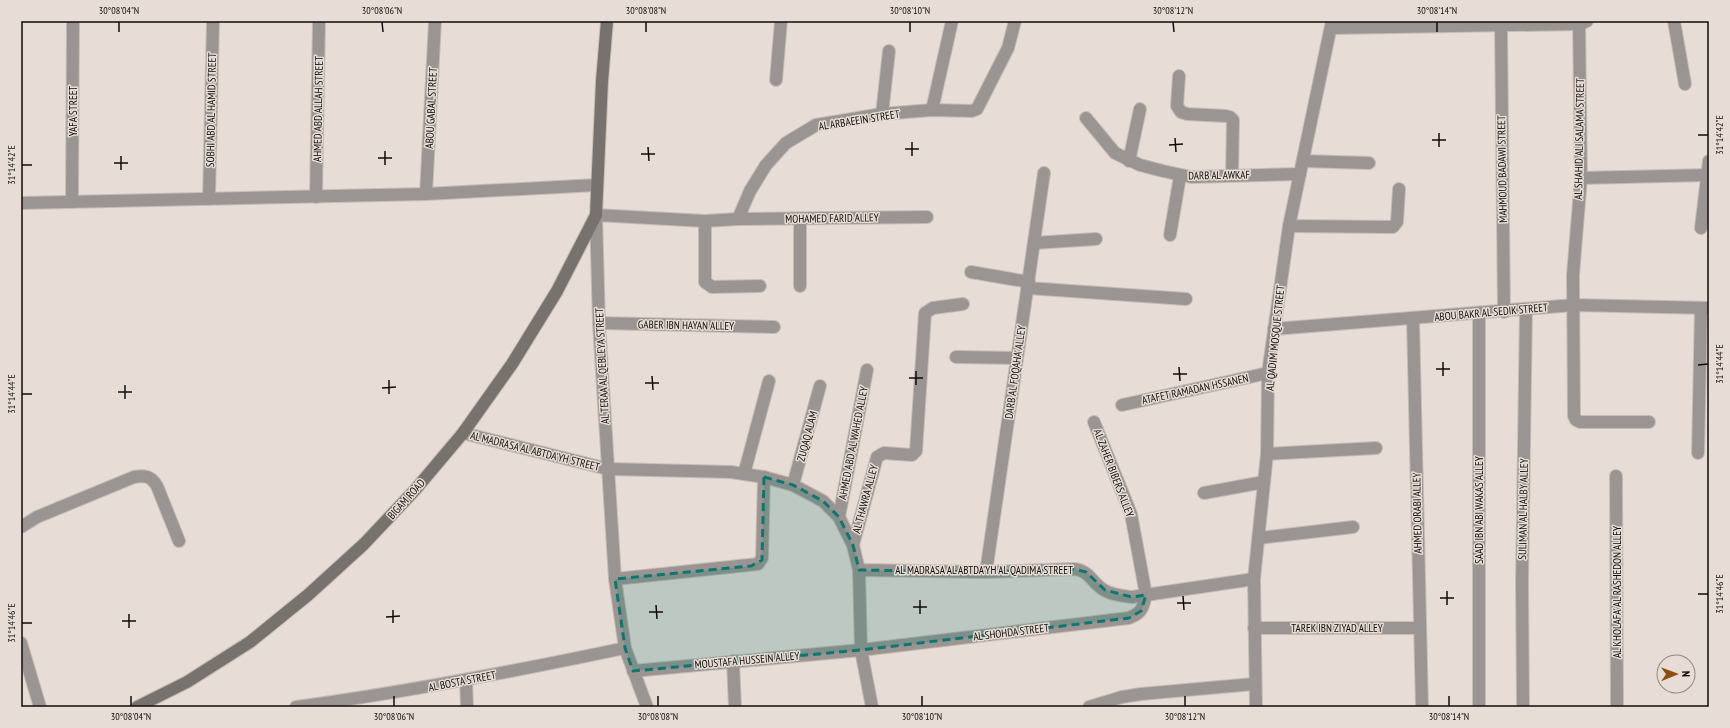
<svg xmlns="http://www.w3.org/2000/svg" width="1730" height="728" viewBox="0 0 1730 728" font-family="'PT Sans Narrow',sans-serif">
<rect width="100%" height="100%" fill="#e8ddd6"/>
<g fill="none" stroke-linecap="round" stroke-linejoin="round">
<g stroke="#c5bcb5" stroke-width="14">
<g id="lane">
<path d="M21,527L37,517L134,477C145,475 151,476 157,486L179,541"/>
<path d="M21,643L40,707"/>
</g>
</g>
<g stroke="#c5bcb5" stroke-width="14">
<g id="street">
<path d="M1579,21L1581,178L1573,275L1574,416L1576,420L1580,422H1649"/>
<path d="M1674,21L1685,84"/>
<path d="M1501,25L1504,312"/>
<path d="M1331,28L1580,24L1587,21"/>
<path d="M1179,76L1177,106L1181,112L1187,114L1226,116L1230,117L1233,120L1232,175"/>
<path d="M776,80L781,21"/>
<path d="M932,110L952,21"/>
<path d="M882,114L889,51"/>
<path d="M1086,118L1115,153L1140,165L1163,171L1191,177L1300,174"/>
<path d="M1129,161L1140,109"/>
<path d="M1303,161L1369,163"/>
<path d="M1581,178L1709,175"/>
<path d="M426,194L435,21"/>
<path d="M316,197L319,21"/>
<path d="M209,199L213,21"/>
<path d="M72,202L73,21"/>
<path d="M21,203L426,194L596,185"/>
<path d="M738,219L750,191L766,165L786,143L816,125L882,114L932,110L972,111L977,109L1008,48L1015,21"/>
<path d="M800,219V286"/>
<path d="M705,221V282L712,287L760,286"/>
<path d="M1289,226L1393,227L1397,222L1399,189"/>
<path d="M1701,228L1709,161"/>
<path d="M1170,235L1180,176"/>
<path d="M1034,243L1096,239"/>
<path d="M971,272L1029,282"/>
<path d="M1028,288L1186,299"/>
<path d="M1479,313V707"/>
<path d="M1413,319L1422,707"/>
<path d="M599,323L774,327"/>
<path d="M1274,329L1574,305L1709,308"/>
<path d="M956,357L1017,358"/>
<path d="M1122,405L1268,373"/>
<path d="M463,433L608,469L731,472L764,477L793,485L823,501L839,517L853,545L859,570L986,572L1074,569C1089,570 1092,583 1104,590C1112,595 1123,596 1132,597L1254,579"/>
<path d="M1698,453L1701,308"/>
<path d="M1267,454L1376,448"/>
<path d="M744,474L769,381"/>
<path d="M1616,476L1617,707"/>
<path d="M793,485L820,386"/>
<path d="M1204,493L1264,482"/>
<path d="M839,517L867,370"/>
<path d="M1259,538L1353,527"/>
<path d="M853,545L877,457L884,453L912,455L916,451L925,313L933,308L963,304"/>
<path d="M859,570L861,650L872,707"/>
<path d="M986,572L1044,173"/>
<path d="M615,579L758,564L762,558L764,477"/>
<path d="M1254,628H1420"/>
<path d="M733,661L735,707"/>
<path d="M633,671L861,650L1129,618C1142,613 1143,608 1146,595L1131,514L1094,422"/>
<path d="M466,681L467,707"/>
<path d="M296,707C407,692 516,671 625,648"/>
<path d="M647,707L625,648L615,579L599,323L596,215L705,221L738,219L927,217"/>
<path d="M1089,707L1122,697L1141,694L1254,684"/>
<path d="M1256,707L1254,579L1267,454L1268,373L1289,226L1332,21"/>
<path d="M1523,707L1522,582L1526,310"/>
</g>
</g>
<g stroke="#c5bcb5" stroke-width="14">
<path id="secondary" d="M137,707L187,682L250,642L308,595L364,544L415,490L463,433L512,364L557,291L596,215L602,81L607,21"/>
</g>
<use href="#lane" stroke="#9a9592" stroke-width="12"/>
<use href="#street" stroke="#9a9592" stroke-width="12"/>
<use href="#secondary" stroke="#78726e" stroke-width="12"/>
</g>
<path fill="#0f766e" fill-opacity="0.2" stroke="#0f766e" stroke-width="3" stroke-dasharray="8 5" stroke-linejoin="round" d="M764,477L793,485L823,501L839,517L853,545L859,570L986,572L1074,569L1086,572L1105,590L1132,597L1146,595L1141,611L1129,618L861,650L633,671L625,648L615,579L751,566L762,560Z"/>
<path fill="none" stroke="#0f0c0a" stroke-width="1.5" d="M119,22V32M382,22L383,32M646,22V32M910,22V32M1173,22L1174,32M1437,22V32M1439,133V147M1698,135H1708M1175,138L1176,152M1432,140H1446M912,142V156M1169,145L1183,144M648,147L649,161M905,149H919M385,151V165M641,154H655M121,156V170M378,158H392M114,163H128M22,165H32M1443,362V376M1698,365L1708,364M1179,367L1180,381M1436,369H1450M916,371V385M1173,374H1187M652,376L653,390M909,378H923M389,380V394M645,383H659M125,385V399M382,388L396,387M118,392H132M22,394H32M1447,591V605M1698,594H1708M1183,596L1184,610M1440,598H1454M920,600V614M1177,603H1191M656,605L657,619M913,607H927M393,610V623M649,612H663M129,614V628M386,617L400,616M122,621H136M22,623H32M131,696V706M394,696V706M658,696V706M922,696V706M1185,696V706M1449,696V706"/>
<g text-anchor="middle" stroke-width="3" stroke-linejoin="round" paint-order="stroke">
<g font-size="11" fill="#0f0c0a" stroke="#e8ddd6">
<text transform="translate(431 108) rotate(-87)" y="4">ABOU GABAL STREET</text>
<text transform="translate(318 109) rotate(-89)" y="4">AHMED ABD ALLAH STREET</text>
<text transform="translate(211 110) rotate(-89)" y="4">SOBHI ABD AL HAMID STREET</text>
<text transform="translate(73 111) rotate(-90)" y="4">YAFA STREET</text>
<text transform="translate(859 120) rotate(-9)" y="4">AL ARBAEEIN STREET</text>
<text transform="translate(1579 139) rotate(-89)" y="4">AL SHAHID ALI SALAMA STREET</text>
<text transform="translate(1502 169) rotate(-91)" y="4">MAHMOUD BADAWI STREET</text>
<text transform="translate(1219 175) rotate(-1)" y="4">DARB AL AWKAF</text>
<text transform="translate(832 218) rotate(-1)" y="4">MOHAMED FARID ALLEY</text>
<text transform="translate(1491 312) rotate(-5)" y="4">ABOU BAKR AL SEDIK STREET</text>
<text transform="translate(686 325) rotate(1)" y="4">GABER IBN HAYAN ALLEY</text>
<text transform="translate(1275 338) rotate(-84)" y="4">AL QADIM MOSQUE STREET</text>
<text transform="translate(602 366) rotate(-93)" y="4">AL TERAA AL QEBLEYA STREET</text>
<text transform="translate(1015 372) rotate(-82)" y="4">DARB AL FOQAHA' ALLEY</text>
<text transform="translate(1195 389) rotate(-12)" y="4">ATAFET RAMADAN HSSANEN</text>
<text transform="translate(807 436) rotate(-75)" y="4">ZUQAQ ALAM</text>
<text transform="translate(853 443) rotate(-79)" y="4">AHMED ABD AL WAHED ALLEY</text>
<text transform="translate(535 451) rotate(14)" y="4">AL MADRASA AL ABTDA'YH STREET</text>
<text transform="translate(1114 473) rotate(69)" y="4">AL ZAHER BIBERS ALLEY</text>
<text transform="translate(406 499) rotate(-48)" y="4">BIGAM ROAD</text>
<text transform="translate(865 499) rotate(-75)" y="4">AL THAWRA ALLEY</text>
<text transform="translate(1523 509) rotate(-89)" y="4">SULIMAN AL HALBY ALLEY</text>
<text transform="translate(1479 510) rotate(-90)" y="4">SAAD IBN ABI WAKAS ALLEY</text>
<text transform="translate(1417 513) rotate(-91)" y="4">AHMED ORABI ALLEY</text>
<text x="984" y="574">AL MADRASA AL ABTDA'YH AL QADIMA STREET</text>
<text transform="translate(1617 592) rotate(-90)" y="4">AL KHOLAFA' AL RASHEDON ALLEY</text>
<text x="1337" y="632">TAREK IBN ZIYAD ALLEY</text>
<text transform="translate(1011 632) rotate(-7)" y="4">AL SHOHDA STREET</text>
<text transform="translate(747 660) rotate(-5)" y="4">MOUSTAFA HUSSEIN ALLEY</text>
<text transform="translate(462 681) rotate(-11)" y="4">AL BOSTA STREET</text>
</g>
</g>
<rect width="1730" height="728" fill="none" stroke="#e8ddd6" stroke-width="44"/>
<g transform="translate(1676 674) rotate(89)"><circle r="19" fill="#e8ddd6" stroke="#918984"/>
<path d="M0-3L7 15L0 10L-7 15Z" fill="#8c4e11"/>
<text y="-6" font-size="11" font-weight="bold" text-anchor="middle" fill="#0f0c0a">N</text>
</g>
<rect x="22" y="22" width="1686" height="684" fill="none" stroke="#0f0c0a" stroke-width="1.5"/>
<g font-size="10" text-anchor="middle" fill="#0f0c0a">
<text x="119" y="14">30°08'04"N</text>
<text x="382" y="14">30°08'06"N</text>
<text x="646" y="14">30°08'08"N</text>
<text x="910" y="14">30°08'10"N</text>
<text x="1173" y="14">30°08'12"N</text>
<text x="1437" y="14">30°08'14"N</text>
<text transform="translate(1719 135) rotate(-90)" y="4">31°14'42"E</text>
<text transform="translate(11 165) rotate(-90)" y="4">31°14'42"E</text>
<text transform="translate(1719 364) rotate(-90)" y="4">31°14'44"E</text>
<text transform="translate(11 394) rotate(-90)" y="4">31°14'44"E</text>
<text transform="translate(1719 594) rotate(-90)" y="4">31°14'46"E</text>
<text transform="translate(11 623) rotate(-90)" y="4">31°14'46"E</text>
<text x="131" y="720">30°08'04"N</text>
<text x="394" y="720">30°08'06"N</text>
<text x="658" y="720">30°08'08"N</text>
<text x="922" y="720">30°08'10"N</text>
<text x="1185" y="720">30°08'12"N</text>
<text x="1449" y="720">30°08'14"N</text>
</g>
</svg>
